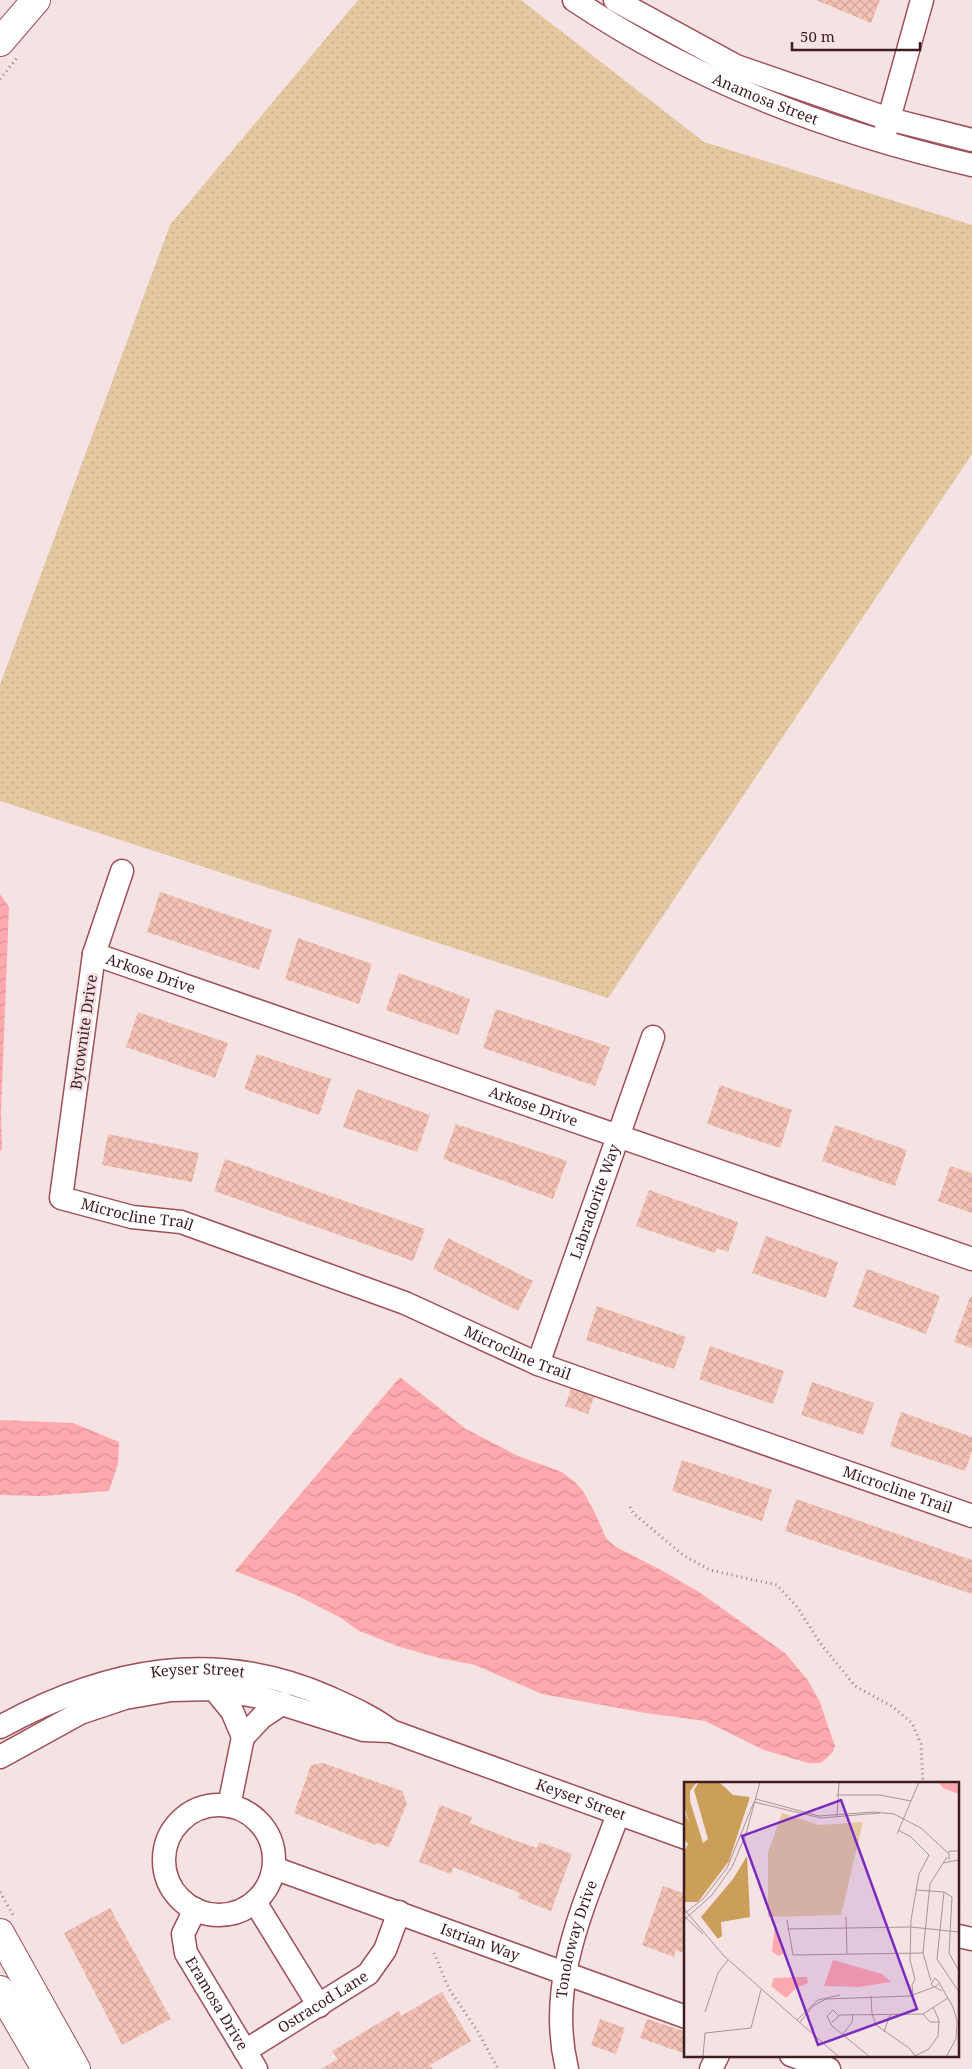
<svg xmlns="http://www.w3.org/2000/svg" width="972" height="2069" viewBox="0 0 972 2069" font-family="'Noto Serif',serif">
<defs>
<pattern id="grass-dots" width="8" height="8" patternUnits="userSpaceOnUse" patternTransform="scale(1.25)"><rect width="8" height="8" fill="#e4c8a1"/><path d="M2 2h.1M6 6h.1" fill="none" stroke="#c5ab8a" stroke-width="1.8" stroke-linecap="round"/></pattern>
<pattern id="water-waves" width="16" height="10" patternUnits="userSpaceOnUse" patternTransform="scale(1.25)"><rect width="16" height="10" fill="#fea9ad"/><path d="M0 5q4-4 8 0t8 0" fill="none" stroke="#db9195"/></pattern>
<pattern id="building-cross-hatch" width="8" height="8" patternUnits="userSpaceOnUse" patternTransform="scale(1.25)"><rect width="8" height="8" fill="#f4c2b4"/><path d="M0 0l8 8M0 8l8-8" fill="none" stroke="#d2a69a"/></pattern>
</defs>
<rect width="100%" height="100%" fill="#f5e2e3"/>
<path fill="url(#grass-dots)" d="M358,0H521L704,142L972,225V454L608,998L0,801V685L170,225Z"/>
<g fill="url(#water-waves)">
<path d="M0,894L9,907L1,1112L2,1149L0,1151Z"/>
<path d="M400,1377L466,1429L518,1456L562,1472L575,1482L583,1491L595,1513L606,1538L616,1547L663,1571L699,1592L785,1653L807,1679L819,1700L835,1746L833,1752L821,1763H808L764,1750L705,1721L645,1713L542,1694L475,1665L439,1658L400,1647L359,1631L341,1618L296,1595L235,1571Z"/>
<path d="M0,1420L73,1423L119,1442L118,1464L109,1491L42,1496L0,1495Z"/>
</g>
<g fill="url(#building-cross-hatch)">
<path d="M816,0H880L871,23Z"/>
<path d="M160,892L272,930L259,970L147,932Z"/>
<path d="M298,938L372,964L359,1004L285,979Z"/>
<path d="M399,973L470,999L458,1035L386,1010Z"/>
<path d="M496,1009L610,1047L595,1086L483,1048Z"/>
<path d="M138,1012L228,1043L215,1078L126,1047Z"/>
<path d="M257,1054L331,1079L319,1115L244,1089Z"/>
<path d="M720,1085L792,1110L780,1148L707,1124Z"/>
<path d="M357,1089L430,1115L417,1152L343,1127Z"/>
<path d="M456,1124L567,1161L553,1199L443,1159Z"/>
<path d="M835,1125L907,1150L895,1186L822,1161Z"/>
<path d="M108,1134L199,1153L192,1182L102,1165Z"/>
<path d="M225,1159L425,1229L413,1261L214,1191Z"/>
<path d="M950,1166L972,1173V1213L938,1201Z"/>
<path d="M649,1190L738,1222L728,1252L717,1248L715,1253L636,1226Z"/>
<path d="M766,1236L838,1262L826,1298L752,1273Z"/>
<path d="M448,1238L533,1281L518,1311L433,1269Z"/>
<path d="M867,1269L940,1296L926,1334L853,1307Z"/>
<path d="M970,1297H972V1348L954,1342Z"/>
<path d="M597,1306L686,1337L674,1369L586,1340Z"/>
<path d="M710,1346L784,1371L773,1404L699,1379Z"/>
<path d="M812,1382L874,1403L863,1435L801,1415Z"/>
<path d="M571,1389L594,1397L588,1414L565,1406Z"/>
<path d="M901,1412L972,1437V1451L965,1471L890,1446Z"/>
<path d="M682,1460L772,1490L762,1521L672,1491Z"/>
<path d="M796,1499L972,1560V1594L785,1531Z"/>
<path d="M323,1763L402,1791L407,1803L389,1847L376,1843L375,1845L294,1813L311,1765Z"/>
<path d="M440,1805L472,1817L470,1823L508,1838L537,1848L539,1842L572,1854L551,1911L518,1898L520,1893L453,1867L451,1874L419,1862Z"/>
<path d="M663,1886L686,1894V1954L676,1950L674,1957L642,1945Z"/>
<path d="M110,1908L171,2019L122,2045L64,1933Z"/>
<path d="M442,1992L471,2041L430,2065L433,2069H321L338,2059L332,2051L399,2011L401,2016Z"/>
<path d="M600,2019L625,2028L616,2054L591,2045Z"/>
<path d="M647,2019L686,2032V2054L640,2038Z"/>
</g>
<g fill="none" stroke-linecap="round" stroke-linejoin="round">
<g stroke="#9e5057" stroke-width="25">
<g id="minor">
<path id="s1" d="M574,0C693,80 833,133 972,165"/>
<path d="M615,0L736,66L889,119L972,140"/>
<path d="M885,133L922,0"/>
<path id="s2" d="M122,871L94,954L61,1198L132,1217L181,1222L405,1303L538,1364L972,1516"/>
<path id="s3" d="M94,954L972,1259"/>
<path id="s4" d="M538,1364L653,1037"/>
<path d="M214,1689L232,1711L243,1737"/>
<path id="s5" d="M0,1727C106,1669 214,1647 328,1697C350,1707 371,1716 391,1731L686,1838"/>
<path d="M0,1757L80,1713L125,1698L171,1690L214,1689L260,1697L364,1730L391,1731"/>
<circle cx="219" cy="1860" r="55"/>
<path d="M229,1806L243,1737L262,1717L283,1703"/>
<path id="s6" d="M274,1868L686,2017"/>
<path d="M255,1902L319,2006"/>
<path id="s7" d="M195,1909L183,1934L186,1953L256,2069"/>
<path d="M958,1936L972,1939"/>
<path id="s8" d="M245,2051L368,1974L385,1950L399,1912"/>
<path d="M791,2055L829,2069"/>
<path id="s9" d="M567,2069C545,1978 588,1898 618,1814"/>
<path d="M711,2069L718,2055"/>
</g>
</g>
<g stroke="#9e5057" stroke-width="30">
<g id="major">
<path d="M0,42L36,0"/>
<path d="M0,1933L76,2069"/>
<path d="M0,1990L46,2069"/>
</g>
</g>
<g stroke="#987e80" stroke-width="3" stroke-dasharray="1 4" stroke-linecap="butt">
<path d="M0,79L17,58"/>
<path d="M630,1507L633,1513L683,1555L710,1570L777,1585L797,1607L821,1644L855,1686L893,1707L912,1723L921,1744L923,1783"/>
<path d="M0,1892L13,1915"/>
<path d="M958,1897L959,1911"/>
<path d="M434,1953L449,1989L477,2030L498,2069"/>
</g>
<use href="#minor" stroke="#fff" stroke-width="22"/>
<use href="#major" stroke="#fff" stroke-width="28"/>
</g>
<g text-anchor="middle" stroke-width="5" stroke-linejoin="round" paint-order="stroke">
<g font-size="15" fill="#3e1d20" stroke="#f5e2e3">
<text dy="5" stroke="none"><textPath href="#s1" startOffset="216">Anamosa Street</textPath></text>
<text dy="5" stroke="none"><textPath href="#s3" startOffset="60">Arkose Drive</textPath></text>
<text transform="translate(84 1032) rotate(-82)" y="5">Bytownite Drive</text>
<text dy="5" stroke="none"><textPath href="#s3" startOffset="465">Arkose Drive</textPath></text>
<text dy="5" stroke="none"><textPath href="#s4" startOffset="172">Labradorite Way</textPath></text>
<text dy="5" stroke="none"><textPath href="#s2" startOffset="412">Microcline Trail</textPath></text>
<text dy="5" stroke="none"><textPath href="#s2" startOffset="818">Microcline Trail</textPath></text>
<text dy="5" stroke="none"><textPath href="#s2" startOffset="1222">Microcline Trail</textPath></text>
<text dy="5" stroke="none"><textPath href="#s5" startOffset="208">Keyser Street</textPath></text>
<text dy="5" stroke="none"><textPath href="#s5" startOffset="616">Keyser Street</textPath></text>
<text dy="5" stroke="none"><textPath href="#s9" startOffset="132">Tonoloway Drive</textPath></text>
<text dy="5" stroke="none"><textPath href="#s6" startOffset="219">Istrian Way</textPath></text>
<text dy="5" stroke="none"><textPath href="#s8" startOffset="92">Ostracod Lane</textPath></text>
<text dy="5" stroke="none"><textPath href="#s7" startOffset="106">Eramosa Drive</textPath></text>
</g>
</g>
<g transform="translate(684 1782)">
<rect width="275" height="275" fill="#f5e2e3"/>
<path d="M98,31L135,43L179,40L157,133L84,135V71Z" fill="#e4c8a1"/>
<path d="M0,0H13L6,9V19L19,61L24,57L10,8L15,0H35L49,13L66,15L45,79L14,120H0V70L4,62L0,57V29L6,42L0,25ZM63,74L66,135L37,140L38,154L34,157L17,135L49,97Z" fill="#cb9e5a"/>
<path d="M254,0H273L275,12L259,6ZM91,144L101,170L95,174L88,170ZM149,178L198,192L207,200L175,205L140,204ZM118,195H123L124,201L112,206L102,216L87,204L90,196Z" fill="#fea9ad"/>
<path fill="none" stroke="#ac9395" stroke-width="1" d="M152,13H196L227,19M72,17L135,34L190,30L210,32L237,46L264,71M70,20L137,36L196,31M153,35L155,0M214,48L227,55L245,73L235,92L227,138L226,178L231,197L228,203L229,214M213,52L235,0M265,78V69H275M259,81L275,78M232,108L260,110L268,115L265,171L275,189M260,110L253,177L275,210M0,127L40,174L155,275M0,132L20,116L43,86L70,20M0,134L19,152M162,135L163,172M0,138L28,113L48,85L62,52L76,0M103,138L109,173L239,171M103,147L227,145L275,150M247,199L239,171L246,102L263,75M256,202L269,225L273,239L272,257L262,275M251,205L256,201L251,196L247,202L249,204L258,209M187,214L188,232L192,243L225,266L232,275M21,230L34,191L44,178M239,232L246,240H256M155,233L239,232L264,216M113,238L134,218L156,213M116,240L129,224L142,217L226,214L250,205M148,240L155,234L149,228L143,234L148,244L186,275M200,250L206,233M159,252L168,240L169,232M231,274L245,267L254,254L255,238L249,225M19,275L21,251L67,246L77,208"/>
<path fill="#7b2cbf" fill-opacity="0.15" stroke="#7b2cbf" stroke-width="2.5" d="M157,18L233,227L134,263L58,54Z"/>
<rect width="275" height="275" fill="none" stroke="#3e1d20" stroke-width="2.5"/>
</g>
<path d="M792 42v8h128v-8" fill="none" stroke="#3e1d20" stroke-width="2.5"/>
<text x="800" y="42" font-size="15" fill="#3e1d20" stroke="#f5e2e3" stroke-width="4" paint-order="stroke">50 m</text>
</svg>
